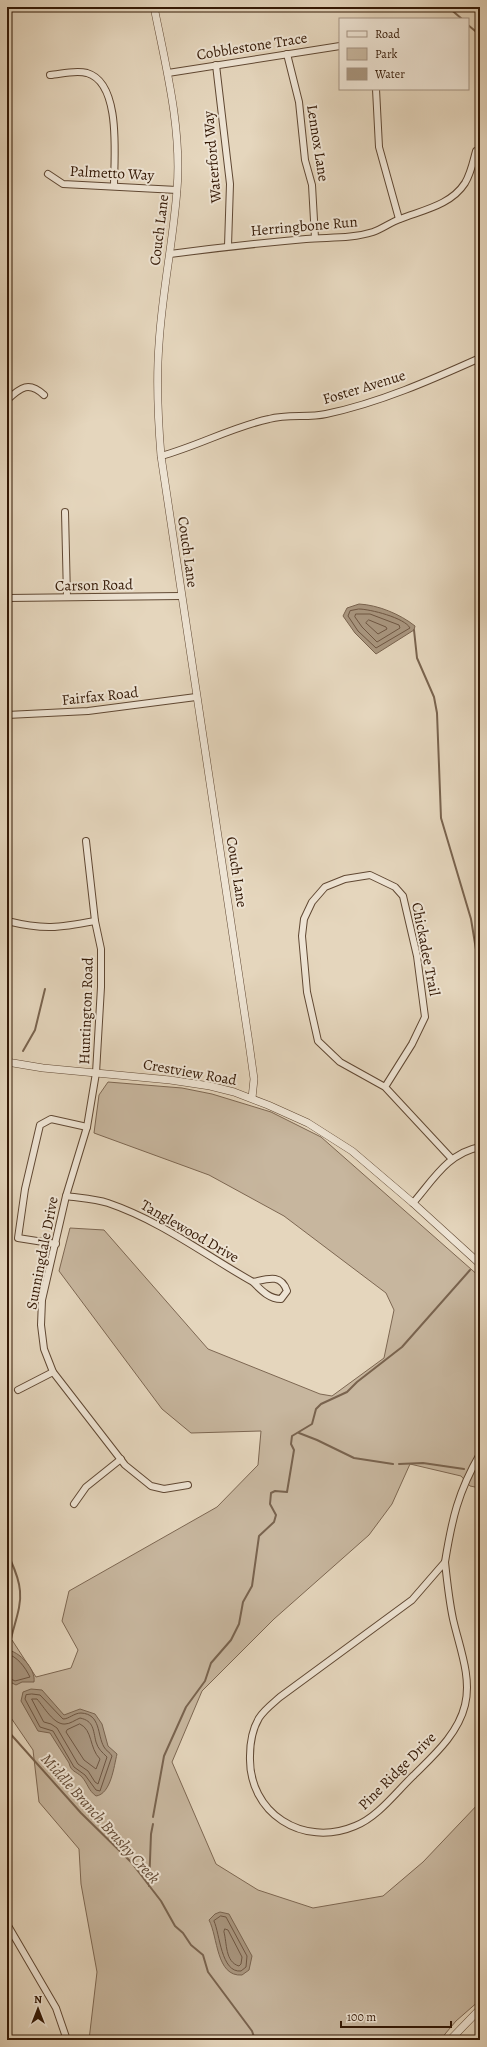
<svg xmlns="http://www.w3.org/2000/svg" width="487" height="2047" viewBox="0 0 487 2047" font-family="Alegreya,serif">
<rect width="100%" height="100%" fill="#e5d6bd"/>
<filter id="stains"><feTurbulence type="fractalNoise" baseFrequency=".005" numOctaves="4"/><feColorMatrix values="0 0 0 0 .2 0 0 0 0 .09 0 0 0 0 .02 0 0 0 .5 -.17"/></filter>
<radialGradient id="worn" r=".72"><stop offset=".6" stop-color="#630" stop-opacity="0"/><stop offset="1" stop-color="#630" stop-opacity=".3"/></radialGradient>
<path fill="#c7b69e" stroke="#7d6752" d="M108,1082L182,1088L212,1094L271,1112L321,1137L480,1277V1488L470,1486L461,1476L410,1464L392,1504L369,1535L274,1619L202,1691L172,1762L216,1864L258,1890L313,1908L383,1896L423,1862L480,1802V2000L456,2021L440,2040H89L97,1972L81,1884L79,1849L39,1802L33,1750L7,1712V1644L12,1640L36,1677L71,1668L78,1650L62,1621L69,1591L217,1507L258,1465L261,1431L191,1433L162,1409L59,1271L70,1228L104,1230L208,1349L320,1394L332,1396L384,1358L394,1310L386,1293L284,1216L209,1175L94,1133L99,1095Z"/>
<g fill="#a8957e" stroke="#79634e">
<path d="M359,604C378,605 400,614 415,626L414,630L376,654L355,633L343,616L347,608Z"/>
<path d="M7,1650C19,1651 36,1669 34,1682H22L16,1685L8,1681Z"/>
<path d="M31,1689L42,1690L64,1715L80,1709L95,1714L102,1724L108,1746L117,1754C114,1766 111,1794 96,1796C88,1790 88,1784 82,1777C76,1771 71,1772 69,1763L50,1733L38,1731L21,1701L23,1692Z"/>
<path d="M220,1912L229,1914L252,1956L249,1970L242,1975C216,1977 218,1937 209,1920L215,1914Z"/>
</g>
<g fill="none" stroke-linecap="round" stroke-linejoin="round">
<g stroke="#6e5642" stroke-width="1">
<path d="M359,609C370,609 405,618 410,628L376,648L358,631L348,616L350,611Z"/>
<path d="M356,614H370L399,625L400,628L377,642L362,627L355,617Z"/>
<path d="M369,620L386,627L387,629L378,634L366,623Z"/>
<path d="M7,1654C17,1656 25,1667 30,1677L15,1681L7,1677"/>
<path d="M32,1694L40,1695L63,1719C69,1719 74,1713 81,1713C101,1714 97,1735 104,1747C106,1751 110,1752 112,1756L100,1791L96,1790L85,1775L74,1767L53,1731L40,1727L25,1699L26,1695Z"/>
<path d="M32,1699H37C44,1707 54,1725 65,1724C70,1724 75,1720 80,1718C94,1721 93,1730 96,1742C98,1749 102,1752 107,1757L98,1784L95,1782L88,1771L78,1764L57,1728L51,1724L44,1722Z"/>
<path d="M80,1724C93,1730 89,1748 100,1759L96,1769L84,1760L66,1732L67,1730Z"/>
<path d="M221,1916L226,1917L247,1956L246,1967L241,1971C221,1973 220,1934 214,1921Z"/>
<path d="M225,1929L228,1930L242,1957L241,1964L239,1966C225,1962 227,1943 224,1932Z"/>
</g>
<g stroke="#79634e" stroke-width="2">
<path d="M448,7L462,19"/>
<path d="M468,25L480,35"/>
<path d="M414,630L417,658L434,697L437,713L441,818L471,919L480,974"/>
<path d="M23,1051L35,1030L45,989"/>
<path d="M7,1094L10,1080"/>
<path d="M299,1433L317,1440L354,1458L393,1464"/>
<path d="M399,1464L423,1463L464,1469"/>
<path d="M7,1552C12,1564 19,1576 20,1591C22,1610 11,1630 9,1650"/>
<path d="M7,1730L81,1813L131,1862L161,1901L175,1926L183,1933L191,1945L203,1955L208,1972L252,2031L255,2040"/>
<path d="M153,1817L164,1756L186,1707L205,1681L211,1663L231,1640L239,1624L243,1602L252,1586L259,1536L274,1522L276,1515L270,1504L271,1493L275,1491L287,1492L294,1450L291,1444L292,1436L312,1424L316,1409L321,1404L347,1392L357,1382L402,1347L470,1270"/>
<path d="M149,1886L151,1834L153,1824"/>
</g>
<g stroke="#604833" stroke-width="8">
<g id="minor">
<path d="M287,54L299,102L305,160L312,185L315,238"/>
<path d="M216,65L230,184L228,246"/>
<path d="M168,73L340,46"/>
<path d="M50,75C61,74 75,70 87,73C122,83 114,158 114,186"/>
<path d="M376,89L379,147L399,219"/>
<path d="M48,174L63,184L177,190"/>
<path d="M170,254C216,248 261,243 306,239C328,237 351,239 373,232C382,229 391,222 400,219C423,210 451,205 465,183C471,173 473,162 476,151"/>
<path d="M7,400C21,387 29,381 44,395"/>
<path d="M161,456C198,446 232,427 269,419C288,414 308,418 326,414C379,403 431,380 480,358"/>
<path d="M65,512L67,597"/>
<path d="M7,598L181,596"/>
<path d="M7,715L88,711L196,697"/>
<path d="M86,841L95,921"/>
<path d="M7,921C44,930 58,928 95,921L101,949V987L96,1073L87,1127L66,1196L42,1300L41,1325L44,1349L53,1372L125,1465L151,1486L164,1489L188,1485"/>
<path d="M385,1087L412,1044L425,1017L417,956L403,896L395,887L370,875L345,879L325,887L312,902L304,919L302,936L307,992L318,1041L340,1062L385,1087L451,1158"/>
<path d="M66,1196C79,1198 95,1199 108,1203C161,1221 205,1255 253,1282C261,1290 269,1299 281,1299L287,1291C281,1273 267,1279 253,1282"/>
<path d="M413,1203C433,1180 448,1153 480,1147"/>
<path d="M56,1244L18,1238L25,1189L40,1125L51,1119L87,1127"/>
<path d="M18,1390L53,1372"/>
<path d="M74,1504L86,1487L121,1459"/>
<path d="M445,1562C447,1581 449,1600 453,1619C459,1646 472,1677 465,1705C458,1734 434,1755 414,1775C396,1792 378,1817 355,1826C303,1848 248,1813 250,1756C250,1743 252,1730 259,1718C264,1710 272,1704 280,1697L412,1600Z"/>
<path d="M445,1562C452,1519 458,1492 480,1454"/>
<path d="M7,1924L56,2008L67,2040"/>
</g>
</g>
<g stroke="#604833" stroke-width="8">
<g id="tertiary">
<path d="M154,7C166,67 182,129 177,190C173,242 162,293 159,344C156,382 158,419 161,456L249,1043L254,1079L252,1098"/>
<path d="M7,1062L43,1068L170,1080L210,1086L234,1092L268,1105L308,1123L352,1151L413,1203L480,1264"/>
<path d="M450,2040L480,2009"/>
</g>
</g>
<use href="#minor" stroke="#eee4d4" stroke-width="6"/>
<use href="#tertiary" stroke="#eee4d4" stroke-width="7"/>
</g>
<g text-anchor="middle" stroke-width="4" stroke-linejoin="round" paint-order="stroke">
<g font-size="15" fill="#331805" stroke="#eee4d4">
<text transform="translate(252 46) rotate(-9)" y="5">Cobblestone Trace</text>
<text transform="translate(318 143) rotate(81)" y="5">Lennox Lane</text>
<text transform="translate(212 157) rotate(-95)" y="5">Waterford Way</text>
<text transform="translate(112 173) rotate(3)" y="5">Palmetto Way</text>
<text transform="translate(304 226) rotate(-5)" y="5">Herringbone Run</text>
<text transform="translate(159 230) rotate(-83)" y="5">Couch Lane</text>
<text transform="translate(364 387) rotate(-17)" y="5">Foster Avenue</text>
<text transform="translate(188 552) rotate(82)" y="5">Couch Lane</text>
<text transform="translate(94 585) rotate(-1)" y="5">Carson Road</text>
<text transform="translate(100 696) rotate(-6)" y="5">Fairfax Road</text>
<text transform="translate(237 872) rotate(81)" y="5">Couch Lane</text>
<text transform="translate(426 949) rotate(79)" y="5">Chickadee Trail</text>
<text transform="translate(86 1011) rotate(-88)" y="5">Huntington Road</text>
<text transform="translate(190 1072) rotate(10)" y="5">Crestview Road</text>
<text transform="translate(190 1231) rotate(30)" y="5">Tanglewood Drive</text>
<text transform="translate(42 1253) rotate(-79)" y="5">Sunningdale Drive</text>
<text transform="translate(397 1771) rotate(-45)" y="5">Pine Ridge Drive</text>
</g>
<g font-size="16" font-style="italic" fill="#624a35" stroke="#eee4d4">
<text transform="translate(101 1818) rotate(48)" y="6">Middle Branch Brushy Creek</text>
</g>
</g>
<rect width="487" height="2047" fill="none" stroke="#e5d6bd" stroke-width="24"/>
<rect x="8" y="8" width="471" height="2031" fill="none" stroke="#331805" stroke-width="2"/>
<rect x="12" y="12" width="463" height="2023" fill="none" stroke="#331805"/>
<rect x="339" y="18" width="130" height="72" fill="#eee4d4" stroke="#a39281"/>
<rect x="347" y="31" width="20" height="6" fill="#eee4d4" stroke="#a39281"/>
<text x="375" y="38" font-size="12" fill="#331805">Road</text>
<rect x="347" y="48" width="20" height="12" fill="#c7b69e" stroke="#a39281"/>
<text x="375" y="58" font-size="12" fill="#331805">Park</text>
<rect x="347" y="68" width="20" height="12" fill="#a8957e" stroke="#a39281"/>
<text x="375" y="78" font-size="12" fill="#331805">Water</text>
<g transform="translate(38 2009)" stroke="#eee4d4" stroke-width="3" paint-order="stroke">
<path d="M0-3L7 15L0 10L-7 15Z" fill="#331805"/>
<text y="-6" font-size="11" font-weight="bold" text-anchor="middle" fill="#331805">N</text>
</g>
<path d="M341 2021v6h110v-6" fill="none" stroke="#331805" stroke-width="2"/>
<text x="347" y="2021" font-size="12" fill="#331805" stroke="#eee4d4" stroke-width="3" paint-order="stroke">100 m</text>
<rect width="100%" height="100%" filter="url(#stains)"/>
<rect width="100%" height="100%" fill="url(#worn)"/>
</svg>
